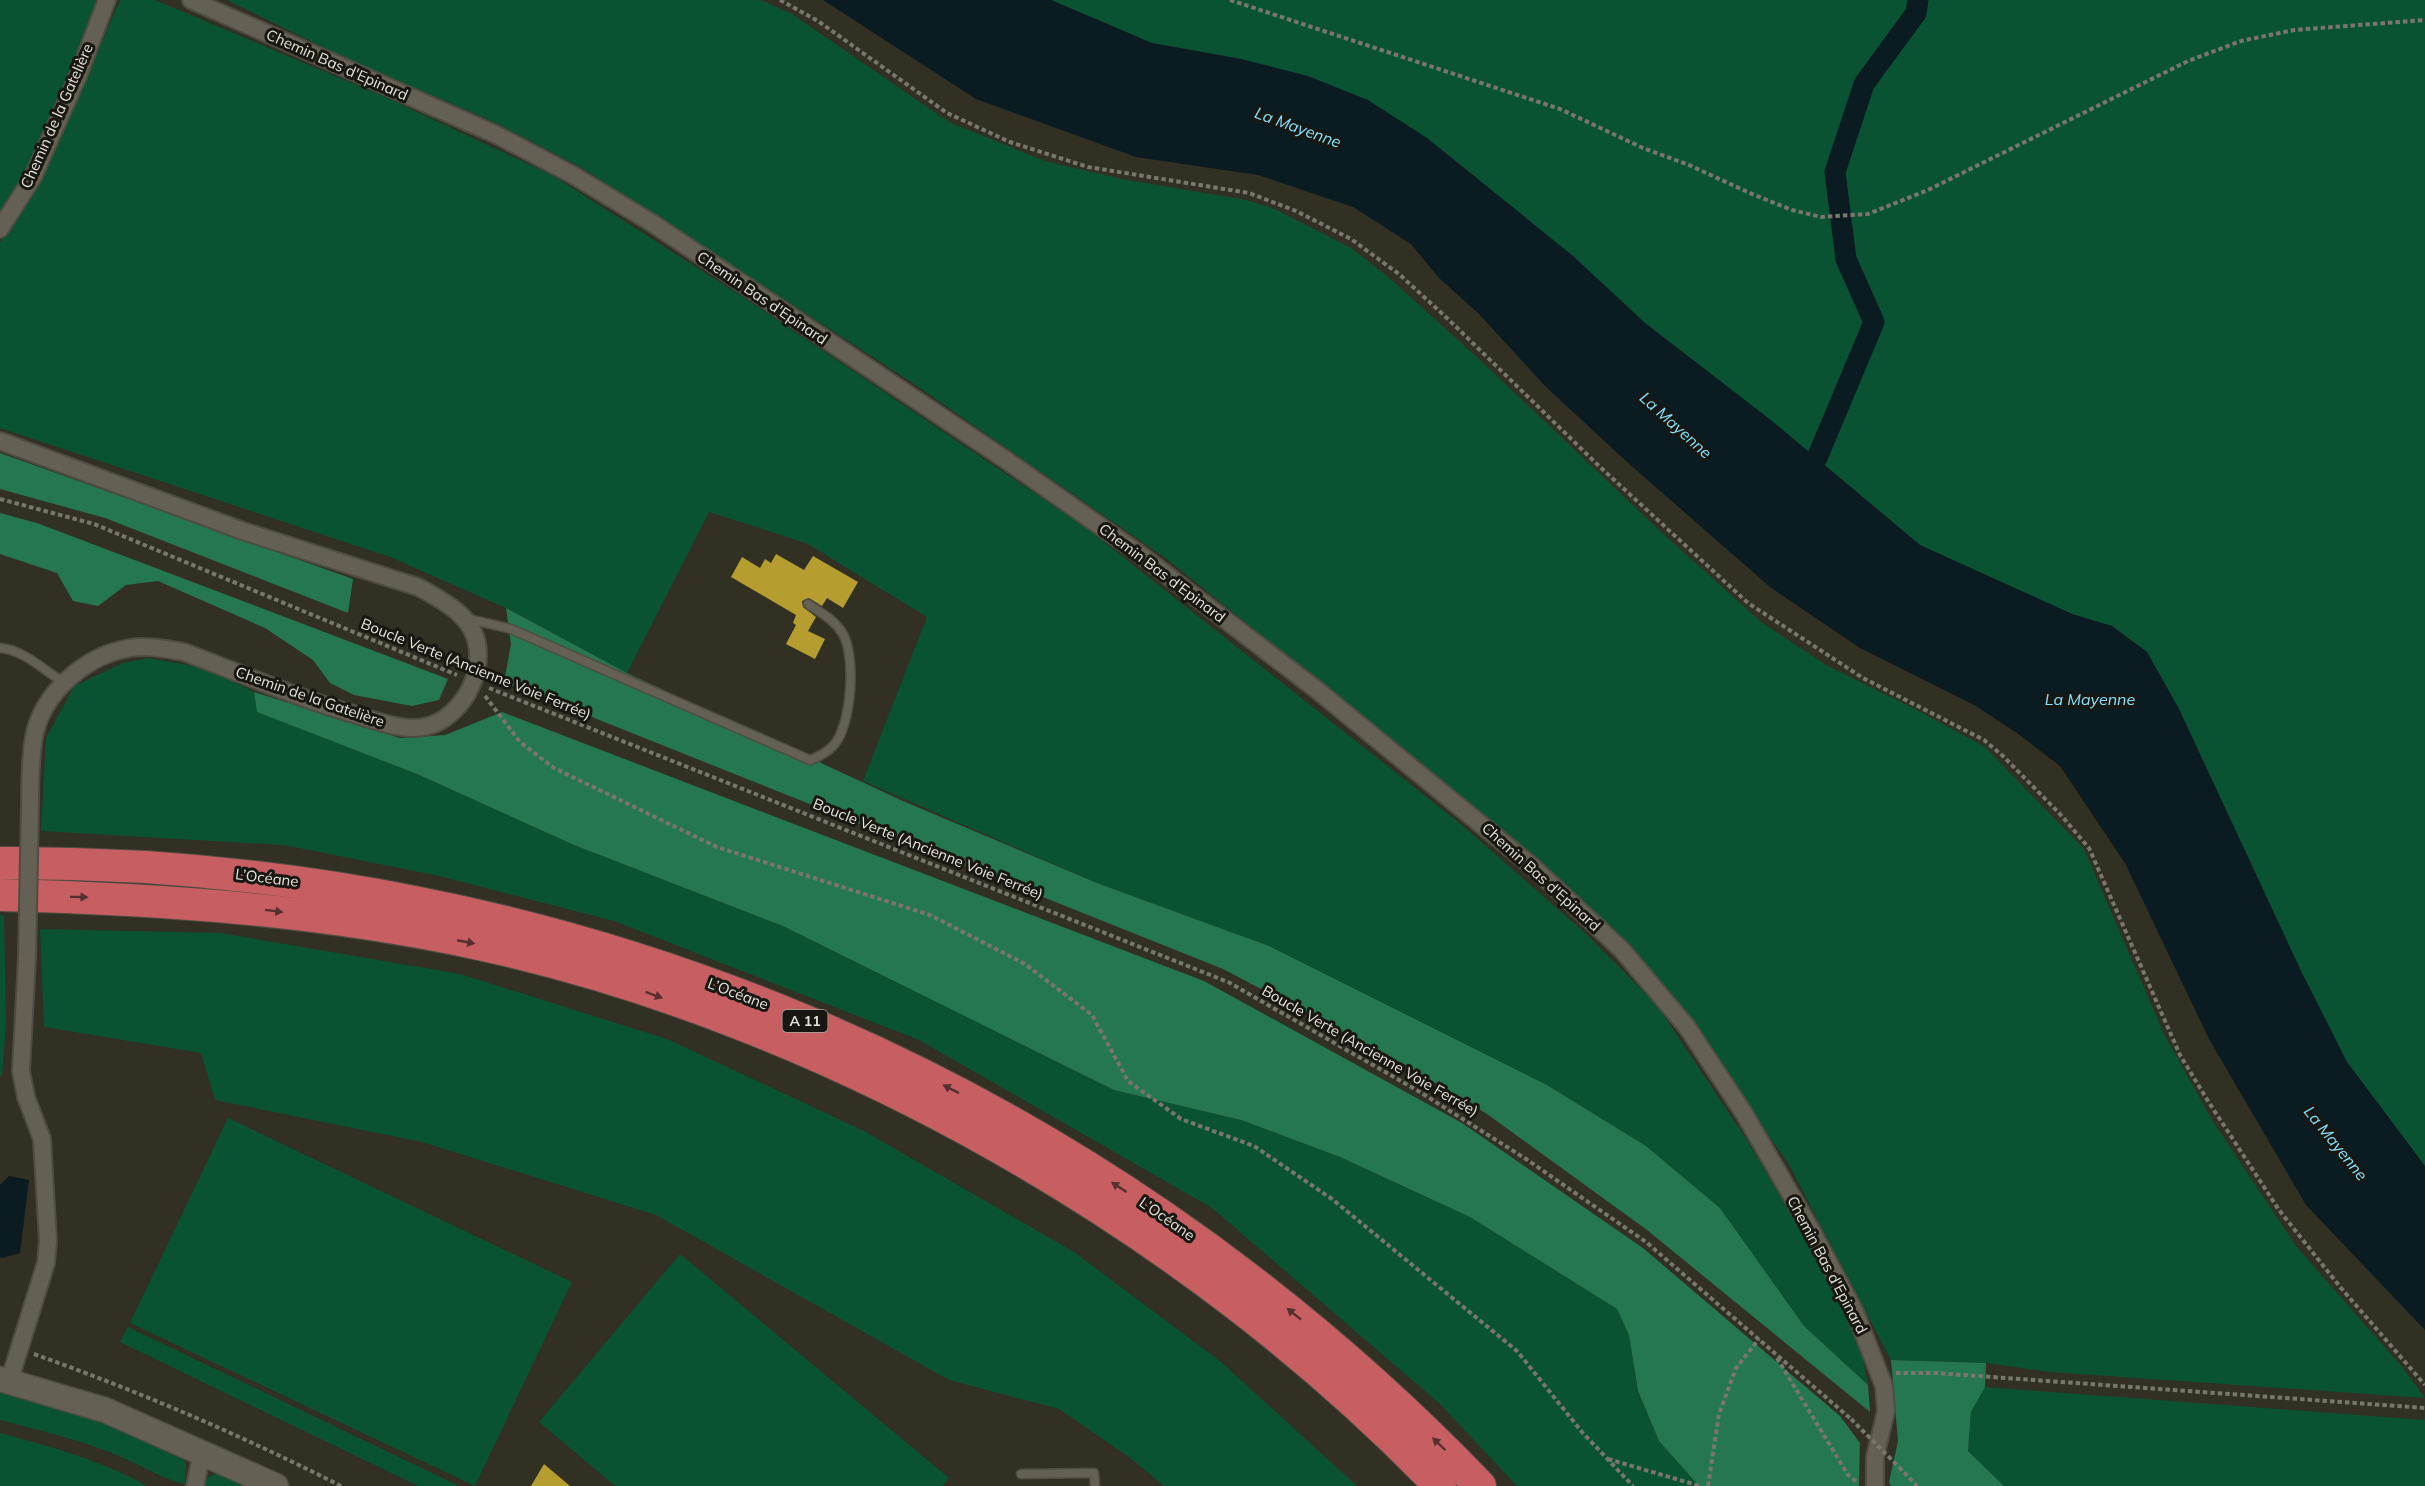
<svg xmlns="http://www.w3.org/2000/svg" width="2425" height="1486" viewBox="0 0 2425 1486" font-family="Mulish,sans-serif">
<rect width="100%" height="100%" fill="#322f23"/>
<g fill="#095333">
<path d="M0,0H102L29,166L0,211Z"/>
<path d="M120,0H155L385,97L552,175L743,297L1085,527L1462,825L1584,932L1656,1004L1747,1140L1807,1242L1860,1343L1868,1385L1804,1326L1720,1208L1646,1146L1547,1085L1269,946L1097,883L863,781L927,617L806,543L709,512L627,673L506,608L390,557L0,428V242L48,166Z"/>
<path d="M227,0H761L792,14L949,122L1045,161L1122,179L1246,200L1275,209L1351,248L1386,275L1479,359L1660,531L1761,622L1826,665L1917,710L1985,747L2084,849L2164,1034L2212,1120L2296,1246L2403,1368L2425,1398L2050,1372L1986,1363L1891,1360L1788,1163L1660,985L1605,923L1454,791L1168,560L911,382L582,168L492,121L351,61Z"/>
<path d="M1051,0H2425V1166L2347,1062L2301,971L2179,709L2147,652L2112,626L2072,614L1920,545L1772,421L1645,323L1573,256L1427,138L1241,59L1152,43Z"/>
<path d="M148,658L206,668L254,692L258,712L417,774L574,845L785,927L1114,1090L1241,1120L1340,1157L1470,1217L1617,1309L1629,1335L1638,1392L1659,1441L1699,1486H1517L1440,1404L1212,1208L919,1040L614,921L439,876L284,845L41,831L46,738L74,686L123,663Z"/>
<path d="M0,915H4L6,1024L2,1076H0Z"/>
<path d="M40,929L221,933L460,974L667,1039L864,1131L1074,1252L1220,1361L1357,1486H1164L1129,1457L1059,1409L949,1380L656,1215L422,1142L215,1100L201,1053L44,1027Z"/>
<path d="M228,1118L572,1282L475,1486L130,1323Z"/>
<path d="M680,1254L949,1478L943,1486H615L539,1422Z"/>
<path d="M128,1327L459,1486H418L120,1342Z"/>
<path d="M1985,1387L2425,1420V1486H2004L1968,1451L1971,1412Z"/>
<path d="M0,1389L98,1418L181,1455L186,1464L185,1484C162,1479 143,1466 121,1457C82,1440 41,1431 0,1420Z"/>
<path d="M0,1433C51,1447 101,1460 147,1486H0Z"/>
<path d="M216,1474H226L256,1486H202L208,1477Z"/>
</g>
<g fill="#24774f">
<path d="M0,453L353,579L348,613L105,518L0,489Z"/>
<path d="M0,513L37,523L448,679L439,700L412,706L354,695L330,683L313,660L265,628L158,581L126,585L98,606L73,601L57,573L0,554Z"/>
<path d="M506,608L627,673L903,801L1097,883L1269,946L1547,1085L1646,1146L1720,1208L1804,1326L1868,1385L1870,1412L1647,1230L1487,1114L1402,1063L1223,969L504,682L511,644Z"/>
<path d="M254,692L400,738L445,735L502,712L1204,981L1462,1123L1643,1248L1840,1416L1860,1443L1859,1486H1699L1659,1441L1638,1391L1629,1335L1617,1309L1470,1217L1340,1157L1241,1120L1114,1090L785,927L574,845L417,774L257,712Z"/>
<path d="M1891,1360L1986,1363L1985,1387L1971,1412L1968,1451L2004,1486H1891L1889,1482L1898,1441Z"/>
</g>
<g fill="#0a1c21">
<path d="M823,0H1051L1152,43L1241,59L1308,76L1368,100L1427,138L1573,256L1645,323L1772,421L1920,545L2072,614L2112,626L2147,652L2179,709L2301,971L2347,1062L2425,1166V1330L2306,1205L2209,1039L2125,863L2060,766L2017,733L1976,706L1860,648L1770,587L1627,462L1545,386L1479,314L1439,278L1411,244L1353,207L1258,175L1136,157L976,99Z"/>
<path d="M9,1176L29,1180L20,1253L2,1258L0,1257V1185Z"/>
</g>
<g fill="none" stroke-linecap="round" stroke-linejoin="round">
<path stroke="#0a1c21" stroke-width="21" d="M1817,458L1874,322L1846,259L1835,172L1864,84L1916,13L1918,0"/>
</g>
<g fill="#b69d2f">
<path d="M776,554L804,570L813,556L858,582L843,608L827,598L822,606L809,598L802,601L803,607L816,617L808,631L825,639L815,659L786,644L796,625L793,623L796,615L731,577L742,557L760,568L765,559L771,563Z"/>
<path d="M544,1464L570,1486H531Z"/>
</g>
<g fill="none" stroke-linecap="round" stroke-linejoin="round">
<g stroke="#4f4c42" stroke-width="11">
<g id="lane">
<path d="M465,618L511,629L810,760C818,757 827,752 833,746C852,726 856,657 843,634C835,620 821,613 808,604"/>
<path d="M0,648C25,650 44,671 65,683"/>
<path d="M1021,1474L1094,1473L1095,1486"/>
</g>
</g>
<g stroke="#4f4c42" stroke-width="20">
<g id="street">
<path d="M191,0L497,135L573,175L652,223L1006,460L1137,552L1317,690L1533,867L1622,950L1687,1027L1745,1115L1813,1233L1855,1312L1884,1386L1886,1411L1875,1457V1486"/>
<path d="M0,229L33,177L78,76L107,0"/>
<path d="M0,441L243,531L418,587C446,602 479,619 478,656C478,689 451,727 415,728C395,728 376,721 357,715C298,698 242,674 184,652C166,649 148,645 130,648C86,655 42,693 34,737C30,759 30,783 30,806"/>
<path d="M9,1382L46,1263L48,1241L42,1139L26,1097L21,1071L27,958"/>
<path d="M195,1486L202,1453"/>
</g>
</g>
<g stroke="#4f4c42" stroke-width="27">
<path id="secondary" d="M0,1379L105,1410L276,1486"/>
</g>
<g stroke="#4f4c42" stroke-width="34">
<g id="highway">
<path d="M0,863C564,860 1088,1079 1480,1486"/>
<path d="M0,895C161,899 321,910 479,944C831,1021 1191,1227 1440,1486"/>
</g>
</g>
<g stroke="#79766c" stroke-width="4" stroke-dasharray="4.5 3" stroke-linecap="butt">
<path d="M780,0L818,21L947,113L1010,142L1088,167L1249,193L1296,211L1351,239L1399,274L1448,319L1599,466L1748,603L1863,678L1984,740L2003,756L2060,814L2089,848L2180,1055L2208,1101L2279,1210L2341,1288L2425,1385"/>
<path d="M1230,0L1560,109L1643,148L1689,165L1752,194L1792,210L1821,217L1868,214L1928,190L2188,61L2241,41L2294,30L2425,20"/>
<path d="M0,499L94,524L457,675"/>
<path d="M489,688L1228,982L1420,1092L1526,1159L1646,1242L1851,1419"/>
<path d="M485,696L520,742L554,768L717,847L930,915L1025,964L1092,1015L1128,1081L1181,1119L1254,1146L1332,1199L1517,1351L1582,1432L1633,1486"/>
<path d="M34,1354C140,1392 241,1435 341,1486"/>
<path d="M1777,1358L1848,1475L1857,1482"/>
<path d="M1896,1373H1936L2425,1408"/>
<path d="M1608,1459L1700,1486"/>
<path d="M1899,1467L1917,1486"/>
<path d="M1708,1486L1719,1414L1736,1368L1759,1339"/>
</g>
<use href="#lane" stroke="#646053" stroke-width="8"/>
<use href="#street" stroke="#646053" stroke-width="16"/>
<use href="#secondary" stroke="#646053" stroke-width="24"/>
<use href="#highway" stroke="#c75e61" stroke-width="32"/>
<g stroke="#4f4c42" stroke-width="20" stroke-linecap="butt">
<path id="street-bridge" d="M27,958L30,806"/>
</g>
<path stroke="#79766c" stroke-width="4" stroke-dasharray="4.5 3" stroke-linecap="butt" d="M1851,1419L1899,1467"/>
<use href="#street-bridge" stroke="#646053" stroke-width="16"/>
</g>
<defs><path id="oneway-solid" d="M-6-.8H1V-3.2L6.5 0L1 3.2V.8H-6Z" transform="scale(1.5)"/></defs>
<g fill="#56302e">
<use href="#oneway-solid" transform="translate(79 897) rotate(1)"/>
<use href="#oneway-solid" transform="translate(274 911) rotate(7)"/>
<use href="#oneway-solid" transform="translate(466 942) rotate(11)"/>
<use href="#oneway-solid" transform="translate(654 995) rotate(20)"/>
<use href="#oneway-solid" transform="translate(951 1089) rotate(-153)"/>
<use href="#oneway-solid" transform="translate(1119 1187) rotate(-147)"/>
<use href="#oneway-solid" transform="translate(1294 1314) rotate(-141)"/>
<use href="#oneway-solid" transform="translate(1439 1444) rotate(-136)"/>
</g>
<g text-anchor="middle" stroke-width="6" stroke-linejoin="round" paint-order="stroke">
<rect fill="#191712" stroke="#a7a59e" stroke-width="1.5" x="782.5" y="1010" width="45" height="22" rx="4.5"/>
<g font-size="14" font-weight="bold" fill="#e4e2da">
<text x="805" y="1026">A 11</text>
</g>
<g font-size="15" fill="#e4e2da" stroke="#191712">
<text transform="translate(337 65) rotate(24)" y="5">Chemin Bas d'Epinard</text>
<text transform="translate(57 116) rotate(-66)" y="5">Chemin de la Gatelière</text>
<text transform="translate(762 298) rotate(34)" y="5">Chemin Bas d'Epinard</text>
<text transform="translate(1162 573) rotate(37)" y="5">Chemin Bas d'Epinard</text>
<text transform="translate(476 669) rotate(22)" y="5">Boucle Verte (Ancienne Voie Ferrée)</text>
<text transform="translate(310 697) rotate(19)" y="5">Chemin de la Gatelière</text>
<text transform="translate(928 849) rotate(22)" y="5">Boucle Verte (Ancienne Voie Ferrée)</text>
<text transform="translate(1541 877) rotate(42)" y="5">Chemin Bas d'Epinard</text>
<text transform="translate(267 878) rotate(7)" y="5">L’Océane</text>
<text transform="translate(738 994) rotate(21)" y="5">L’Océane</text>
<text transform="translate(1370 1051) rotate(30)" y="5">Boucle Verte (Ancienne Voie Ferrée)</text>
<text transform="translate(1167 1219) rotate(35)" y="5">L’Océane</text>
<text transform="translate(1827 1265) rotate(62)" y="5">Chemin Bas d'Epinard</text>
</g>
<g font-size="16" font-style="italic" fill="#86e1fc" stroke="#191712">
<text transform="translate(1298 127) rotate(20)" y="6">La Mayenne</text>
<text transform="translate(1676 425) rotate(42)" y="6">La Mayenne</text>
<text x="2090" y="705">La Mayenne</text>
<text transform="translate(2336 1143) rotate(51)" y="6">La Mayenne</text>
</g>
</g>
</svg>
